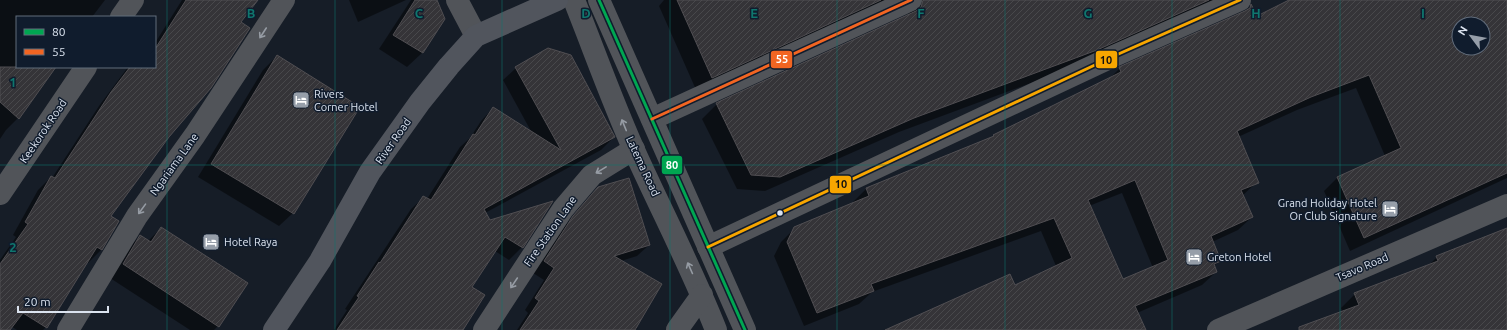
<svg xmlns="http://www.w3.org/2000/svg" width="1507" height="330" viewBox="0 0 1507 330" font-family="Ubuntu,sans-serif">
<defs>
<pattern id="building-hatch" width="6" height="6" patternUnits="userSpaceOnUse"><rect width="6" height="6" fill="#353438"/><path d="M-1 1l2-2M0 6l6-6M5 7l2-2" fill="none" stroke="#48484b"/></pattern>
</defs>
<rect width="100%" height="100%" fill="#161d27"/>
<g fill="#0007" fill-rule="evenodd">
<path d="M0,0H105L92,17H17V67H55L18,118L6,130L0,139Z"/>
<path d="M182,0H256L240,22L168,137L110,217L118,222L101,250L88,263L87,262L46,327L43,330H17L0,319V260L16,237L13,235L38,190L51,177L52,178L99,106L128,67H155V43Z"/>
<path d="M349,0H406L358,22Z"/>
<path d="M411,0H435L444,19L422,53L407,67L379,49Z"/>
<path d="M664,0H1232L1082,64L899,132L765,191L737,189L702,119L717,104L909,16L908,9L697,92L659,6Z"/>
<path d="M1291,0H1506L1507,178L1350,251L1324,191L1337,178L1385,156L1356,88L1297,110L1238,137L1257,182L1242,196L1252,217L1238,230L1212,242L1220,260L1214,266L1216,272L1202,285L1137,313L1145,330H888L1015,286L1056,266L1041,231L872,292L859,304L804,326L774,256L781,242L795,228L854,204L853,202L867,188L991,139L994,136L1109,79L1120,68L1244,13L1251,6L1256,17ZM1459,24H1483V48H1459ZM1122,193L1153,268L1123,281L1089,206Z"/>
<path d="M277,56L293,213L279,226L198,177L263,70Z"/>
<path d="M516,68L614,137L601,150L485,213L489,222L551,203L522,247L509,260L495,251L471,288L462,330H334L347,310L345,309L411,209L424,197L427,199L460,147L470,138L481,121L493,108L532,133L503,80Z"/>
<path d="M598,188L649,245L637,256L621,261L635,327L638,329L517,330L528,313L525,310L544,280L533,273L562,229Z"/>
<path d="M161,228L218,326L214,330H190L110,278L127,249L140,236L148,241Z"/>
<path d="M1507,229V330H1299L1301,328L1343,312L1341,308L1355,294L1428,266L1437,257Z"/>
</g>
<g fill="url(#building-hatch)" stroke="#504e52" fill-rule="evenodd">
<path d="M186,0H258L241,22L250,28L211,88L169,137L111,216L119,221L102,250L97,247L47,328L23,313L10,330H0V264L28,224L25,222L51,176L55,178L111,92L130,67H155V49Z"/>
<path d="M415,0H437L445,19L423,53L393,35Z"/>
<path d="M677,0H881L712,78Z"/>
<path d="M923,0H1209L1097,50L914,118L780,177L751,175L716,103L916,11L921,7Z"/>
<path d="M1289,0H1507V173L1364,238L1337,177L1401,148L1369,75L1311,97L1237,131L1259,183L1241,190L1253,217L1211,236L1221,261L1214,264L1217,272L1135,306L1146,330H885L1010,274L1015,285L1072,258L1054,218L871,284L874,291L817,313L787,242L794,227L869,196L866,188L994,136L993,135L1121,72L1119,67L1245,11L1250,8L1251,4L1257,16ZM1459,24H1483V48H1459ZM1135,180L1168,260L1123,279L1088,200Z"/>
<path d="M548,48L571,55L615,137L484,209L490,220L553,201L523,248L505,237L472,287L485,295L463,330H337L359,297L357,296L379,262L380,263L423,196L431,200L473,134L475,135L493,107L561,150L515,67Z"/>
<path d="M277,55L360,107L294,214L211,164Z"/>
<path d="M0,67H56L19,119L0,102Z"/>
<path d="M629,178L650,245L614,256L662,284L635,330H520L539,301L535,298L554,268L544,261L573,216L598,187Z"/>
<path d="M161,227L248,283L219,327L123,264L140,235L151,242Z"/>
<path d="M1507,228V330H1299V327L1359,305L1354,293L1438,261L1436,256Z"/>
</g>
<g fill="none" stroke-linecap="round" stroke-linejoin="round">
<g stroke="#515459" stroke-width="22">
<path d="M457,0L476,36"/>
<path d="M574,0C594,50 612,101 634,150C661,210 692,269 716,330"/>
<path d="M599,0L745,330"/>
<path d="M121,17L133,0"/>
<path d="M652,119L911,0"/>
<path d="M0,194L86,67"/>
<path d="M708,247L1114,56L1240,0"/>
<path d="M68,330L137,216L195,135L284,0"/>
<path d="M484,330L563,209L592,175L634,149"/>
<path d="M677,330L702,295"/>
<path d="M1218,330L1507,205"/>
</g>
<path stroke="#51555d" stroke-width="22" d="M274,330L320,261L370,172L420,102L449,66L476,36L557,0"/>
<g stroke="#101c2d" stroke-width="6">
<path id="bus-1" d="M599,0L745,330"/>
</g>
<g stroke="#101c2d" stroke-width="6">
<path id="bus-2" d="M652,119L911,0"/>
</g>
<g stroke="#101c2d" stroke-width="6">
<path id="bus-3" d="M708,247L1114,56L1240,0"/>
</g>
<use href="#bus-1" stroke="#00a651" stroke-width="3"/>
<use href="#bus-2" stroke="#f26522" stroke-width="3"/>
<use href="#bus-3" stroke="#f7a600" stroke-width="3"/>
</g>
<defs><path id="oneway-shaft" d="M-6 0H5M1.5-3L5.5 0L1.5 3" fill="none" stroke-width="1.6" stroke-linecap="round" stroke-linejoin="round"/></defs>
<g stroke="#969ca4">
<use href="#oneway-shaft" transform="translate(263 33) rotate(123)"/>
<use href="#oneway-shaft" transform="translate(624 125) rotate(-112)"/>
<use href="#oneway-shaft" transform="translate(601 170) rotate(149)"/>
<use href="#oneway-shaft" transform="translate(142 209) rotate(126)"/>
<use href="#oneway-shaft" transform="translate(690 268) rotate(-114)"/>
<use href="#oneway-shaft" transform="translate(514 283) rotate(124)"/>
</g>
<path fill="none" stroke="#0f766e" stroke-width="1" stroke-opacity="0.55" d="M167,0V330M335,0V330M502,0V330M670,0V330M837,0V330M1005,0V330M1172,0V330M1340,0V330M0,165H1507"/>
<defs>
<g id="hotel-square" transform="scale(0.9)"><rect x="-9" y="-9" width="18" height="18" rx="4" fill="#969ea9" stroke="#101c2d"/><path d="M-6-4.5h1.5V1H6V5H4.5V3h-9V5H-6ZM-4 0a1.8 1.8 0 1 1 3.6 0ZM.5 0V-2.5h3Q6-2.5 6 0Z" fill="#fff"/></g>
</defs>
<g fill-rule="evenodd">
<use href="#hotel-square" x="301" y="100"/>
<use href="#hotel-square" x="1390" y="209"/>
<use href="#hotel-square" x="211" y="242"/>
<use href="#hotel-square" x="1194" y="257"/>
</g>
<circle fill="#dbe3ef" stroke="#101c2d" stroke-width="1.5" cx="780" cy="213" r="3.5"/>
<g text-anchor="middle" stroke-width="3" stroke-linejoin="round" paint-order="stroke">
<g font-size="11" fill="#dbe3ef" stroke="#101c2d" text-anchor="start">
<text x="314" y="98">Rivers<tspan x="314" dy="13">Corner Hotel</tspan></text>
<text x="1377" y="207" text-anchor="end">Grand Holiday Hotel<tspan x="1377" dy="13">Or Club Signature</tspan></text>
<text x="224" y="246">Hotel Raya</text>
<text x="1207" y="261">Greton Hotel</text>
</g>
<g font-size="11" fill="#dbe3ef" stroke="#101c2d">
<text transform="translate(43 131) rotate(-56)" y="4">Keekorok Road</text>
<text transform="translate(393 141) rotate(-55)" y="4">River Road</text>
<text transform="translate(174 164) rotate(-54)" y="4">Ngariama Lane</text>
<text transform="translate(643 166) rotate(65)" y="4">Latema Road</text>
<text transform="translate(550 231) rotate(-55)" y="4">Fire Station Lane</text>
<text transform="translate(1362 267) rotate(-23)" y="4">Tsavo Road</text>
</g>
</g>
<g font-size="13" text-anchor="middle" font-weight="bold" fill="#0f766e" stroke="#101c2d" stroke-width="3" stroke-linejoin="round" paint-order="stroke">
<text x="251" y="18">B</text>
<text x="419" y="18">C</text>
<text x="586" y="18">D</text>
<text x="754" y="18">E</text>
<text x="921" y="18">F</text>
<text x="1088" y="18">G</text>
<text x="1256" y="18">H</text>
<text x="1423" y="18">I</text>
<text x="13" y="87">1</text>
<text x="13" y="252">2</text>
</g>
<g stroke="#101c2d" stroke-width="1.5">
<rect x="770" y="50" width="23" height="19" rx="4" fill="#f26522"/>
<rect x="1095" y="50" width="23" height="19" rx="4" fill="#f7a600"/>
<rect x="661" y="155" width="22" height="20" rx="4" fill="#00a651"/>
<rect x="829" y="175" width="23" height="19" rx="4" fill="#f7a600"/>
</g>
<g font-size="11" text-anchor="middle" font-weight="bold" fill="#fff">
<text x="782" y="63">55</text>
<text x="672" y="169">80</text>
</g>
<g font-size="11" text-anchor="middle" font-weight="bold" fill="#111">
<text x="1106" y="64">10</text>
<text x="841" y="188">10</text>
</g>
<rect x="16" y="16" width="140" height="52" fill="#101c2d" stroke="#616c7b"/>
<rect x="24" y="29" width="20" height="6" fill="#00a651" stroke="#616c7b"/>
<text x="52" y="36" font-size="12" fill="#dbe3ef">80</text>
<rect x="24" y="49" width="20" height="6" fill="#f26522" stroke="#616c7b"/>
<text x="52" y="56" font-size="12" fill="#dbe3ef">55</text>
<g transform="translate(1471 36) rotate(302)"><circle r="19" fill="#101c2d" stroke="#616c7b"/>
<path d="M0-3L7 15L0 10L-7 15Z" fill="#969ea9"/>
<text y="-6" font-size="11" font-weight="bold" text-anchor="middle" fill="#dbe3ef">N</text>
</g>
<path d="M18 306v6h90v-6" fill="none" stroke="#dbe3ef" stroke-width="2"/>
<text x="24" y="306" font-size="12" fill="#dbe3ef" stroke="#101c2d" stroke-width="3" paint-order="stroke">20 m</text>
</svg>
